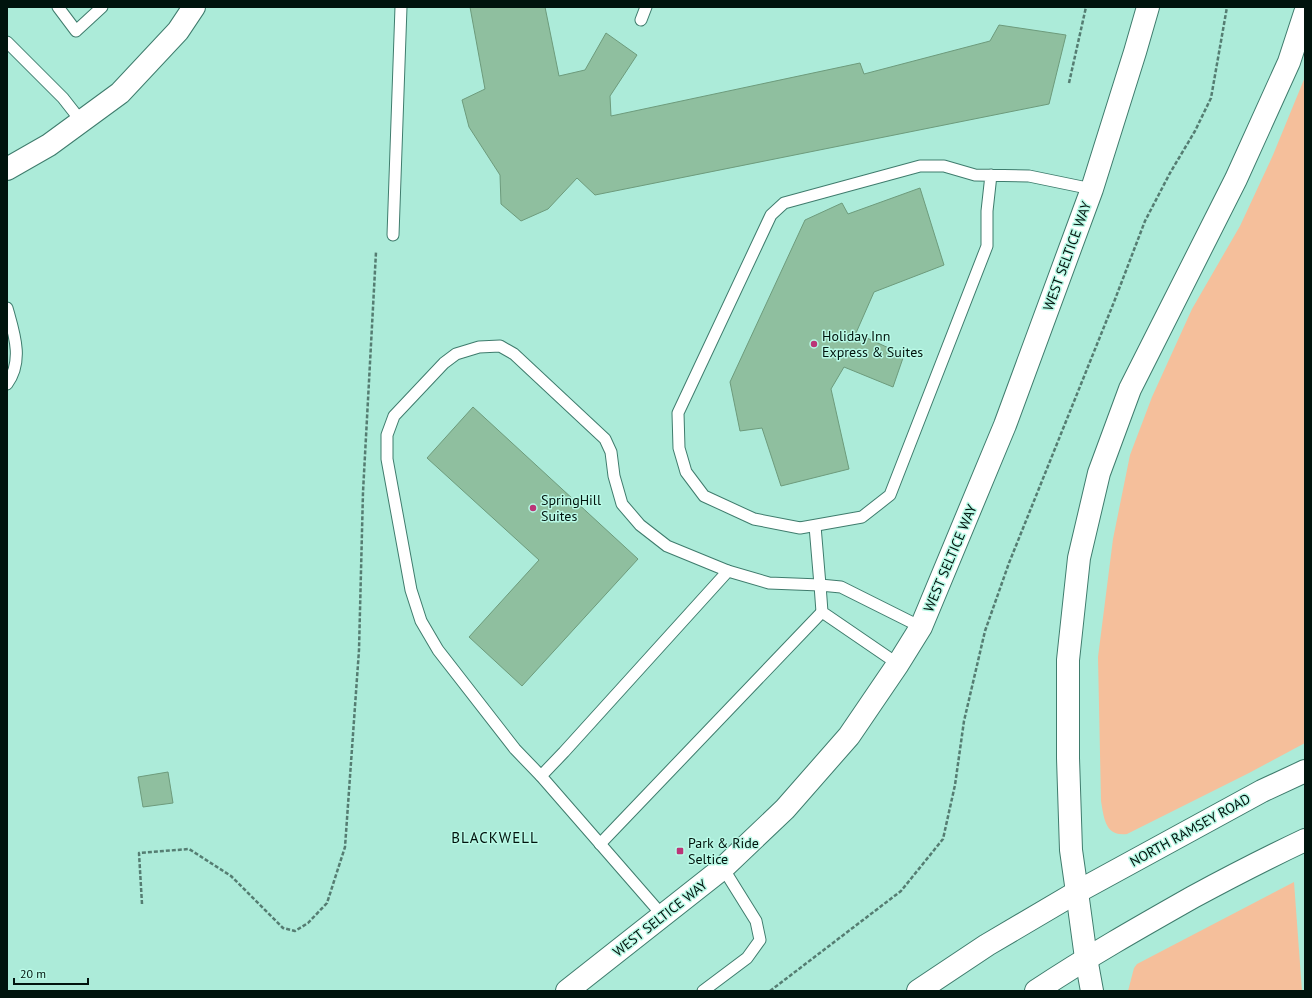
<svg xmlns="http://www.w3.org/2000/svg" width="1312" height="998" viewBox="0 0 1312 998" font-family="'PT Sans',sans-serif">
<rect width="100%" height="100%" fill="#acebd9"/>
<g fill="#f5bf9b">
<path d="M1305,77V743L1249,773L1127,834C1105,837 1104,818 1101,801L1098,657L1113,539L1130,455L1152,397L1192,309L1240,226L1273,155Z"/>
<path d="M1294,882L1302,991H1128L1134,968L1137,964Z"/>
</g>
<g fill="#8fbf9f" stroke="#6d9b7c">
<path d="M470,7H545L559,76L585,70L606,33L637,55L610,96L611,116L860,63L864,74L990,41L999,25L1066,35L1049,104L595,195L577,178L548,209L521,221L501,204L500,175L469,127L462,100L485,89Z"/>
<path d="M920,188L944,265L874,292L856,333L904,355L893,387L844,367L831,389L849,469L781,486L762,428L740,431L730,382L805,220L842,203L848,214Z"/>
<path d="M473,407L638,559L522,686L469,637L539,560L427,458Z"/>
<path d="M168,772L173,803L143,807L138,777Z"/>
</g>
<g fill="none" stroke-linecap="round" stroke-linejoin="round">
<g stroke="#3f7c6d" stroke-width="13">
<g id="lane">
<path d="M58,7L76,31L102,7"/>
<path d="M641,20L646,7"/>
<path d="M7,42L63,98L81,121"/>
<path d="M991,175L987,211V246L890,495L862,517L800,528L754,519L704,496L686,472L679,448L678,413L771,215L784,203L920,166H944L975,175L1029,176L1092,189"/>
<path d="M393,235L401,7"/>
<path d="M7,308C14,333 24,361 7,384"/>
<path d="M898,664L822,612L820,585L841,587L921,627"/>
<path d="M541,776L515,749L438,650L421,621L411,590L387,459V435L394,416L444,363L456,354L479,347L500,346L514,354L605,439L611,452L614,476L622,504L640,525L667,546L728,571"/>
<path d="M600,844L822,612"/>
<path d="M663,916L541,776L564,752L728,571L769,583L820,585L815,526"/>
<path d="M703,991L747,958L760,940L756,921L723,868"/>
</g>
</g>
<g stroke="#3f7c6d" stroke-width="24">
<path id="secondary" d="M7,169L49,145L120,93L178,31L194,7"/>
</g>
<g stroke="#3f7c6d" stroke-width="24">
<g id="primary">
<path d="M1077,892L1086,958"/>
<path d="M567,991L723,868L785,809L849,736L898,664L921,627L1005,425L1092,189L1135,52L1148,7"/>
<path d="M918,991L987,945L1077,892L1262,791L1305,771"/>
<path d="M1036,991C1087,957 1140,927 1193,897C1230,877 1267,858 1305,840"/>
</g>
</g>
<g stroke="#3f7c6d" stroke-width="24">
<g id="highway">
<path d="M1077,892L1071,850L1068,758V660L1079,558L1099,473L1130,389L1236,179L1289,62L1305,13"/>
<path d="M1086,958L1092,991"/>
</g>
</g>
<g stroke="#557d72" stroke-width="2.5" stroke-dasharray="4 2" stroke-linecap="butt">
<path d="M1069,83L1086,7"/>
<path d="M142,904L139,853L189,849L231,876L283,928L295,931L308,923L327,903L345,847L359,650L363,492L376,252"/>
<path d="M770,991L901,891L943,839L955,785L964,721L985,631L1009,563L1114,302L1145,221L1170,173L1195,131L1211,98L1227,7"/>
</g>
<use href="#lane" stroke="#fff" stroke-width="11"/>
<use href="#secondary" stroke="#fff" stroke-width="22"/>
<use href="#primary" stroke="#fff" stroke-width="22"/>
<use href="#highway" stroke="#fff" stroke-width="22"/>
</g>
<g fill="#bb3577" stroke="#b9f9e6" stroke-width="1.5">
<circle cx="814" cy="344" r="4"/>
<circle cx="533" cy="508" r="4"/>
<rect x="676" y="847" width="8" height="8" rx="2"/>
</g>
<g text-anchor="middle" stroke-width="3" stroke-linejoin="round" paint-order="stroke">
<g font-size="14" fill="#00130d" stroke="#b9f9e6">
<text transform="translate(1067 256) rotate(-70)" y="5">WEST SELTICE WAY</text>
<text transform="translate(950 558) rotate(-67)" y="5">WEST SELTICE WAY</text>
<text transform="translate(1190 830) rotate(-29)" y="5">NORTH RAMSEY ROAD</text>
<text transform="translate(660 918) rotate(-38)" y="5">WEST SELTICE WAY</text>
</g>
<g font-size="14" fill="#00130d" stroke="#b9f9e6" text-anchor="start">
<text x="822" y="341">Holiday Inn<tspan x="822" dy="16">Express &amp; Suites</tspan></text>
<text x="541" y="505">SpringHill<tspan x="541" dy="16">Suites</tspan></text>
<text x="688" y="848">Park &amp; Ride<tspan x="688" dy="16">Seltice</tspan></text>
</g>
<g font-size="15" letter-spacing="1" fill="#00130d" stroke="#b9f9e6">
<text x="495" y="843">BLACKWELL</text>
</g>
</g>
<rect width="1312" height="998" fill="none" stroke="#00130d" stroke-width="16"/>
<path d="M14 978v6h74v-6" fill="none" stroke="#00130d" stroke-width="2"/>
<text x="20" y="978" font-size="12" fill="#00130d" stroke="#b9f9e6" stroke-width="3" paint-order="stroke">20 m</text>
</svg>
